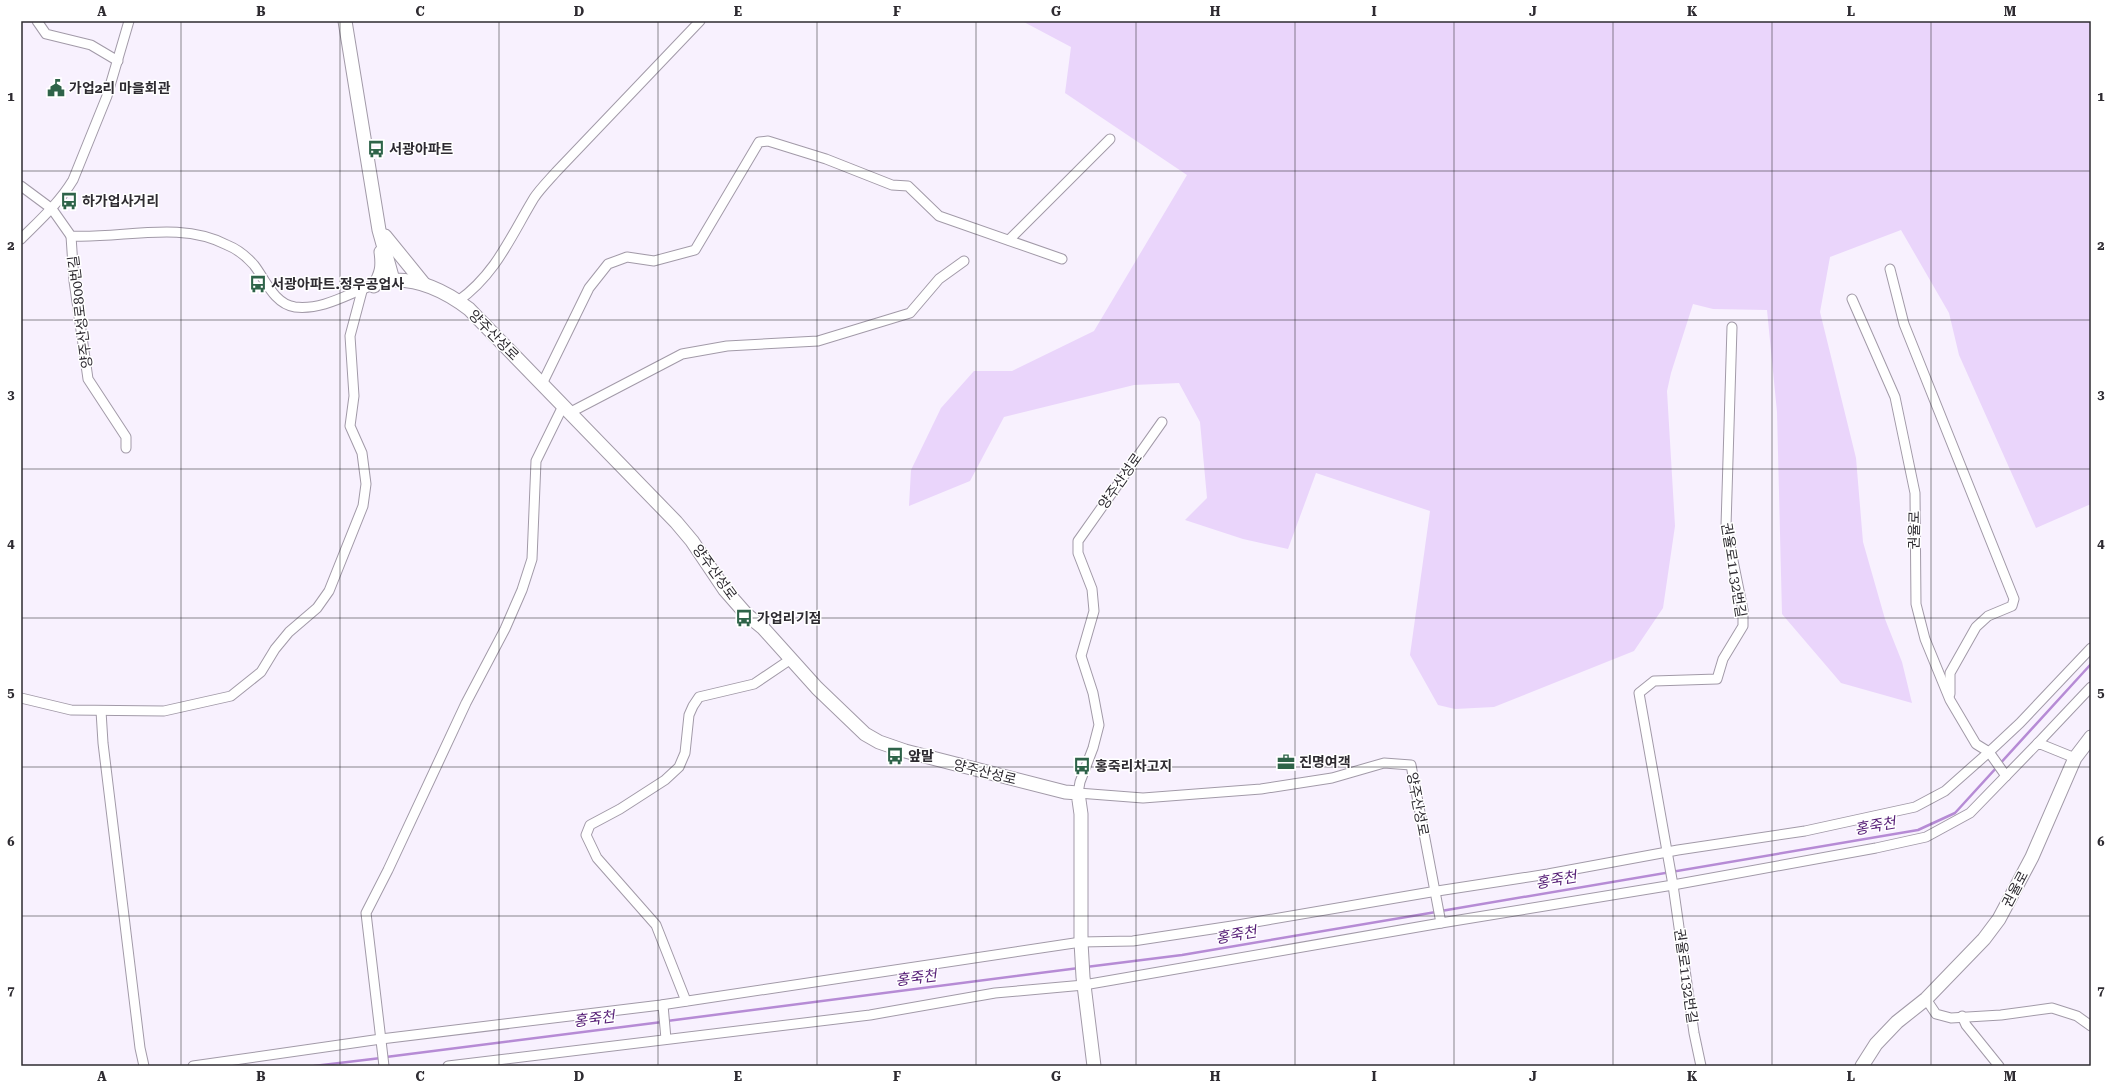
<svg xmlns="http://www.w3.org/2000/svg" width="2112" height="1087" viewBox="0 0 2112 1087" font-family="'Roboto Serif','Noto Sans KR',serif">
<rect width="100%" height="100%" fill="#f8f1fe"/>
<path fill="#ead5fb" d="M1022,21H2091V504L2036,528L1959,355L1949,313L1901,230L1830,257L1820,312L1856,458L1863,542L1885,619L1902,662L1912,703L1841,683L1782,614L1777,412L1767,310L1713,309L1693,304L1671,373L1667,391L1675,526L1663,608L1634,651L1494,707L1455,709L1438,705L1410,655L1430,511L1316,473L1288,549L1243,539L1185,520L1207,498L1200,422L1179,383L1134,385L1004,417L970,481L909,506L911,470L941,408L974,371H1012L1094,331L1187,175L1065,93L1071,47Z"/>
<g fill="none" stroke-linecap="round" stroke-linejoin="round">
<g stroke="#b68bd5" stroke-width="2.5">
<path d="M1441,911L1918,830L1955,813L2091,664"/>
<path d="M1086,967L1182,955L1436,912"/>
<path d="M667,1021L1079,968"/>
<path d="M386,1057L662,1022"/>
<path d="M314,1066L381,1058"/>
</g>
<g stroke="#a29aa8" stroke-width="11">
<g id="street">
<path d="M37,21L46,34L91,45L118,61"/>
<path d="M21,186L52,209L71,236C122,239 180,220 227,245C237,249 247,257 254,265C265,279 274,304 295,307C331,311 360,284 393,280"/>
<path d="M71,236L74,281L88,379L126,437V448"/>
<path d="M21,239C40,220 59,203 73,180L107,96L129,21"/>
<path d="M1009,240L1110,139"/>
<path d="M1890,269L1904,324L2014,599L2012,606L1988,616L1976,627L1950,673V694"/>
<path d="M1852,299L1895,397L1915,493L1916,604L1925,639L1950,700L1976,744L1989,752L2006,776"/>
<path d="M458,301C496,274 511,236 534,198C540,189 549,180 556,172L700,21"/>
<path d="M542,384L589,288L608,264L627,257L654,261L695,250L759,142L768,141L826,159L892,185L908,186L939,216L1062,259"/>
<path d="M569,413L682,354L727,346L818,341L910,313L939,279L964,261"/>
<path d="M1162,422L1078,541V553L1092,589L1094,611L1081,656L1093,693L1099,725L1093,748L1080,782L1078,793L1143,798L1261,789L1332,778L1384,763L1411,765L1441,923"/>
<path d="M21,698L71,710L164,711L231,696L261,672L275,649L289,632L317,608L329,591L363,506L366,484L362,453L350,426L354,396L350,336L362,291"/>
<path d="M101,711L103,743L140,1048L144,1066"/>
<path d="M2038,743L2091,687"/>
<path d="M1926,999L1936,1014L1951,1018L2001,1015L2052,1008L2077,1016L2091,1026"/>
<path d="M686,1001L656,925L597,858L586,835L590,825L620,809L665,780L679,767L685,753L689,715L693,706L699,697L754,684L791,659"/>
<path d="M663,1005L666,1039"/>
<path d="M1962,1016L1966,1025L1999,1066"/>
<path d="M193,1066L381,1039L661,1005L1081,942L1133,941L1232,926L1431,892L1548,874L1678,850L1805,831L1915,807L1945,791L1989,752L2020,723L2091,648"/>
<path d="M384,1066L366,913L388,870L466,703L505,629L522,590L532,559L536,461L563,406"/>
<path d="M448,1066L870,1015L995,993L1084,985L1441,923L1673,885L1876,848L1926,837L1970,813L2038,743L2075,758"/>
<path d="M1701,1066L1694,1033L1673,885L1639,693L1654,681L1717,679L1723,659L1743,626V610L1726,526L1732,327"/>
</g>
</g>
<g stroke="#a29aa8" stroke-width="15">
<g id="secondary">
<path d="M345,21L379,230L393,280C421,279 448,293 469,309L676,522L692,541L725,590L746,614L763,628L817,688L865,734L879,742L905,751L1065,792L1078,793L1081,814V942L1083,977L1094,1066"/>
<path d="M385,236L424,284"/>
<path d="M374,286C382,274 383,266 381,252"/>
<path d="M1862,1066L1876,1044L1897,1022L1926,999L1984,939L1999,919L2032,857L2075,758L2091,737"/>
</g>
</g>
<use href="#street" stroke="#fff" stroke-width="9"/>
<use href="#secondary" stroke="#fff" stroke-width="13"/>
</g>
<path fill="none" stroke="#2e2b31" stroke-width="1" stroke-opacity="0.55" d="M181,21V1066M340,21V1066M499,21V1066M658,21V1066M817,21V1066M976,21V1066M1136,21V1066M1295,21V1066M1454,21V1066M1613,21V1066M1772,21V1066M1931,21V1066M21,171H2091M21,320H2091M21,469H2091M21,618H2091M21,767H2091M21,916H2091"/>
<defs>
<g id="civic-bare" transform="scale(1.38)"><path d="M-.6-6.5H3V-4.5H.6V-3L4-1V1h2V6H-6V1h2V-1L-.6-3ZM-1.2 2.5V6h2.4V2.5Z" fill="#2e6349" stroke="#fff" stroke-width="2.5" paint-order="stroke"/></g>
<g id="bus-bare" transform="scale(1.38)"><path d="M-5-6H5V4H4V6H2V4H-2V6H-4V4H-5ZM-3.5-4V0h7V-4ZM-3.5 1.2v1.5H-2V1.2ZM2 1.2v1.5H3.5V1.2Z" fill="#2e6349" stroke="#fff" stroke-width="2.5" paint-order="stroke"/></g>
<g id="office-bare" transform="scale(1.38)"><path d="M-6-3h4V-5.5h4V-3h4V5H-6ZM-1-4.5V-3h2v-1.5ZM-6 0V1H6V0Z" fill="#2e6349" stroke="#fff" stroke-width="2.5" paint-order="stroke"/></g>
</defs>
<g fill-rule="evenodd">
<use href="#civic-bare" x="56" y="88"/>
<use href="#bus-bare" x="376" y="149"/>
<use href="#bus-bare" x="69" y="201"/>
<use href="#bus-bare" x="258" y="284"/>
<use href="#bus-bare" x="744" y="618"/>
<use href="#bus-bare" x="895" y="756"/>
<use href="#office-bare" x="1286" y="762"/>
<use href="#bus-bare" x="1082" y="766"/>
</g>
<g text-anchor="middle" stroke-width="3" stroke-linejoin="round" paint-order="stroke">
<g font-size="14" font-weight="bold" fill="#2e2b31" stroke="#fff" text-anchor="start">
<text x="69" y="93">가업2리 마을회관</text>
<text x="389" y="154">서광아파트</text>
<text x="82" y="206">하가업사거리</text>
<text x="271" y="289">서광아파트.정우공업사</text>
<text x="757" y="623">가업리기점</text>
<text x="908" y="761">앞말</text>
<text x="1299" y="767">진명여객</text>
<text x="1095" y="771">홍죽리차고지</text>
</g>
<g font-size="14" fill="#2e2b31" stroke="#fff">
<text transform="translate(80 312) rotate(-97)" y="5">양주산성로800번길</text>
<text transform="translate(494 335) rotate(45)" y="5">양주산성로</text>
<text transform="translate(1120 481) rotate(-55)" y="5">양주산성로</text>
<text transform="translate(1914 530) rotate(-89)" y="5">권율로</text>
<text transform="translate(1734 570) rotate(81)" y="5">권율로1132번길</text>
<text transform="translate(715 572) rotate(54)" y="5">양주산성로</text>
<text transform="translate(985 772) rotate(14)" y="5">양주산성로</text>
<text transform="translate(1418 804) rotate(79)" y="5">양주산성로</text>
<text transform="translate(2015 889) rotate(-62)" y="5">권율로</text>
<text transform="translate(1686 976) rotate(82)" y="5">권율로1132번길</text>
</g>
<g font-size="15" font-style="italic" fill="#582178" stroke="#fff">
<text transform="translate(1875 826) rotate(-10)" y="5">홍죽천</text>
<text transform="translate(1556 880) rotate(-10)" y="5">홍죽천</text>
<text transform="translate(1236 935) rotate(-10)" y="5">홍죽천</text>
<text transform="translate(916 978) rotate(-7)" y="5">홍죽천</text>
<text transform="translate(594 1019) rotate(-7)" y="5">홍죽천</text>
</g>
</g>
<rect width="2112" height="1087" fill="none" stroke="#ffffff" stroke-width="44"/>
<rect x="22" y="22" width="2068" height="1043" fill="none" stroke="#2e2b31" stroke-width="1.5"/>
<g font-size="13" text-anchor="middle" font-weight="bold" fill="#2e2b31">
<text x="102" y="16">A</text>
<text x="261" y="16">B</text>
<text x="420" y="16">C</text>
<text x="579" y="16">D</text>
<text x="738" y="16">E</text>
<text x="897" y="16">F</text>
<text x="1056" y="16">G</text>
<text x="1215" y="16">H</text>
<text x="1374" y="16">I</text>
<text x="1533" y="16">J</text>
<text x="1692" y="16">K</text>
<text x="1851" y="16">L</text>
<text x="2010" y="16">M</text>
<text x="11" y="101">1</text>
<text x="2101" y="101">1</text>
<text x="11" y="250">2</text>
<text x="2101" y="250">2</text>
<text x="11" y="399">3</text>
<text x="2101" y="399">3</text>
<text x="11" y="548">4</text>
<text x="2101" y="548">4</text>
<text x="11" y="697">5</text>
<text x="2101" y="697">5</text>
<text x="11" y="846">6</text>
<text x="2101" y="846">6</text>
<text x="11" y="995">7</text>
<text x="2101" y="995">7</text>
<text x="102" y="1081">A</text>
<text x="261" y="1081">B</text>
<text x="420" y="1081">C</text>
<text x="579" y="1081">D</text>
<text x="738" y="1081">E</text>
<text x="897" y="1081">F</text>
<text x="1056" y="1081">G</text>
<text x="1215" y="1081">H</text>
<text x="1374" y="1081">I</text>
<text x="1533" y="1081">J</text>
<text x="1692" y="1081">K</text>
<text x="1851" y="1081">L</text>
<text x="2010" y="1081">M</text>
</g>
</svg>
